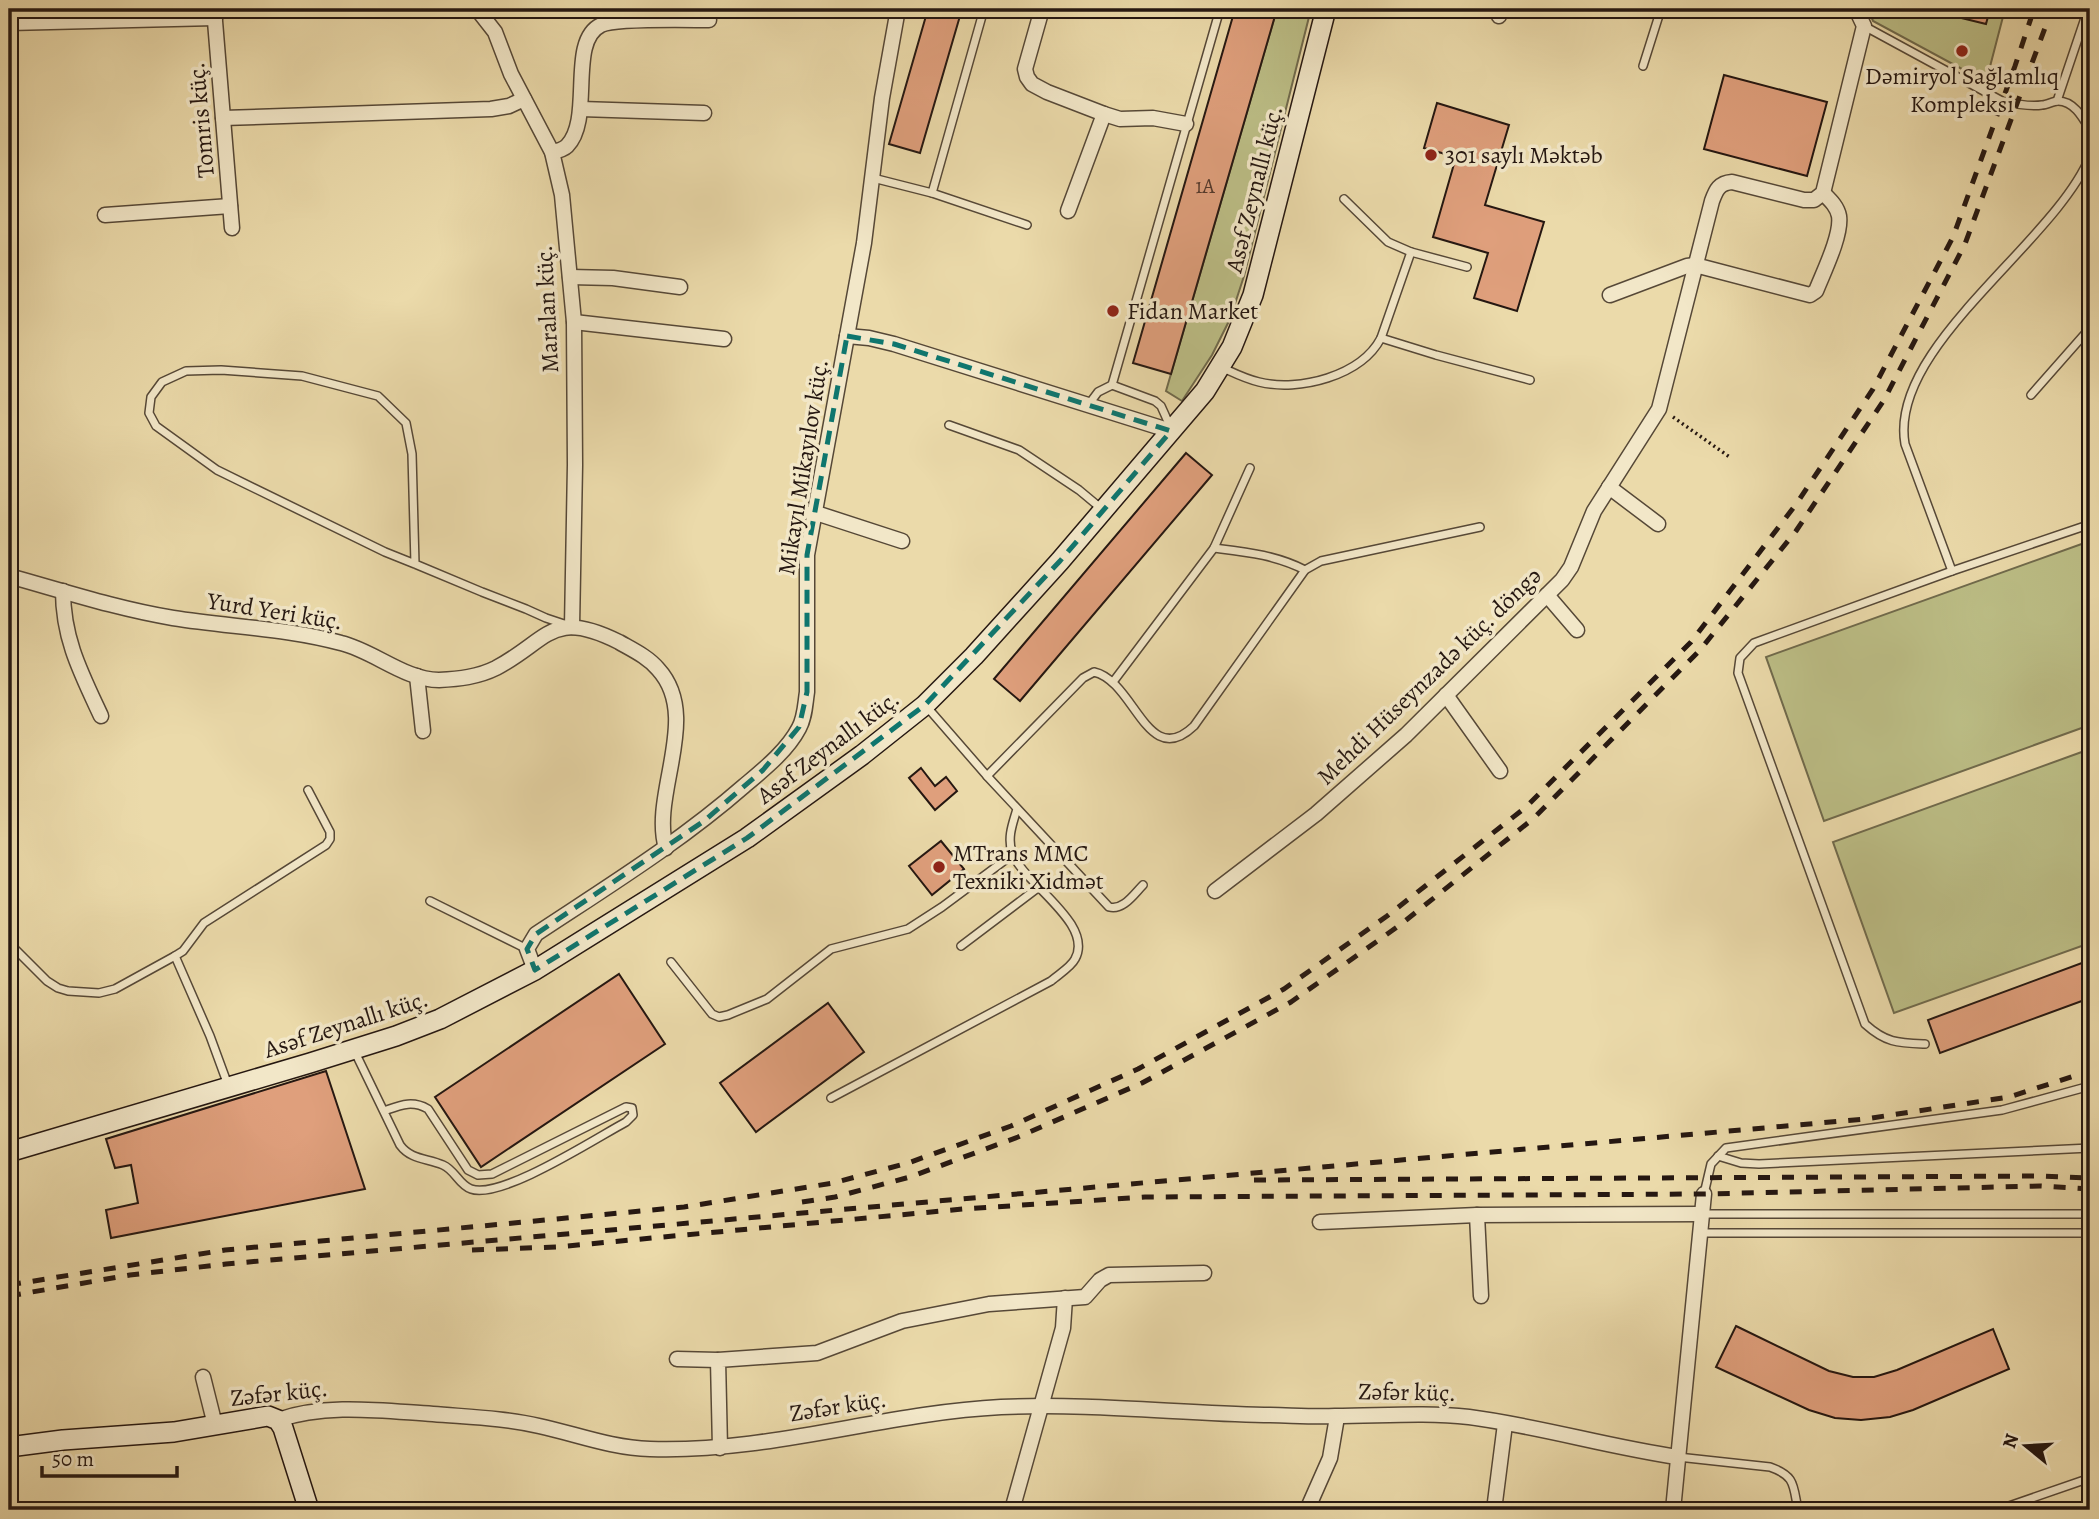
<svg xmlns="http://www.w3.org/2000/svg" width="2099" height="1519" viewBox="0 0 2099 1519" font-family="Alegreya,serif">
<rect width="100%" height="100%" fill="#ebdaaa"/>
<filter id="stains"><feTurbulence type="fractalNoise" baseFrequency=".00286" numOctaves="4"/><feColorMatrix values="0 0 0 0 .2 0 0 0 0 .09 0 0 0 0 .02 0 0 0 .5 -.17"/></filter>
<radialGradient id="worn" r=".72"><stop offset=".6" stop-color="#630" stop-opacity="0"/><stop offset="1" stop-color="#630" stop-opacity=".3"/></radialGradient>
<g fill="#bcbe86" stroke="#706a4c" stroke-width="2">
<path d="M1277,9H1311L1244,276L1230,319L1212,355L1182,401L1166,391Z"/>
<path d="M1868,9H2005L1986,82L1873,21Z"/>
<path d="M2090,541V725L1824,821L1766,657Z"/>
<path d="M2090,749V943L1894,1013L1833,842Z"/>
</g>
<g fill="#df9f7c" stroke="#251711" stroke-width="2">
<path d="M928,9H962L920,153L889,144Z"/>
<path d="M1235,9H1277L1171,374L1133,363Z"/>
<path d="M1946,9H1990L1986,24L1945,14Z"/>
<path d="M1724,75L1827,102L1807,176L1704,149Z"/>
<path d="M1437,103L1509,125L1485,205L1544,222L1517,311L1474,298L1488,253L1433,237L1456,157L1424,148Z"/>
<path d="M1186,453L1212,475L1020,701L994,679Z"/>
<path d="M921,768L935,786L946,777L957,791L935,810L909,778Z"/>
<path d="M941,841L964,869L932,895L909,866Z"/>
<path d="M2090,960V998L1940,1053L1928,1020Z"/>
<path d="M619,974L665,1044L481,1167L435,1097Z"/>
<path d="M828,1003L864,1052L756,1132L720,1083Z"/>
<path d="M326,1071L365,1189L111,1238L106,1210L138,1203L131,1165L115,1168L106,1139Z"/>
<path d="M1736,1326L1829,1371L1853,1377H1874L1897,1370L1993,1329L2009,1369L1913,1410L1890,1417L1861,1420L1835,1418L1809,1410L1716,1367Z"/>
</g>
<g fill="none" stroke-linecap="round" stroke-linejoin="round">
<g stroke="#564837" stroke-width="10">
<g id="lane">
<path d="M1864,26L2002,101C2015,104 2029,107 2042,105C2047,105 2053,101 2058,101C2074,101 2083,118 2090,130"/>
<path d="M1643,66L1661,9"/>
<path d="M2057,101L2088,9"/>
<path d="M873,178L932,193L1027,225"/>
<path d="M932,193L984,9"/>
<path d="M1344,199L1388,242L1411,252L1467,267"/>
<path d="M1381,338L1436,355L1530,380"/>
<path d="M1223,368C1234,373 1246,379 1259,382C1299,392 1361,376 1381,338L1411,252"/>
<path d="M1112,385L1155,401L1161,406L1170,426"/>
<path d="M2031,395L2090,328"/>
<path d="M1089,404L1098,392L1112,385L1220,9"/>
<path d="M949,425L1019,450L1079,490L1103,510"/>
<path d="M1214,548C1246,552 1276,555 1305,570"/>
<path d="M415,564L412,454L406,423L378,396L302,376L221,370L186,371L162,382L151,397L149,413L156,426L217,470L385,552L415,564L482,592L526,609L546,618L564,624"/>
<path d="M1952,571L1905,444C1888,347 2055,243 2090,156"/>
<path d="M1113,682L1214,548L1250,468"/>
<path d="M927,707L987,776L1109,907C1123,911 1134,894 1143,885"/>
<path d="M987,776L1083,678L1094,672C1135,681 1147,771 1194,726L1305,570L1321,561L1480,527"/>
<path d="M430,901L527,949"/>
<path d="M9,943L47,981L58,988L68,991L99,993L115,989L175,956L183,951L204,923L326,845L330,839V832L308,790"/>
<path d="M961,946L1039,887"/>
<path d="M175,956L210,1036L228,1085"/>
<path d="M671,962L712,1014L719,1017L728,1015L767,999L831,949L908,929L942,907L1012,855"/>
<path d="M1925,1044C1898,1043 1886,1043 1865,1024L1738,673L1740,658L1754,643L1952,571L2082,527"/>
<path d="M354,1050L400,1145C411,1160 427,1158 443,1165C455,1170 459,1185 471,1189C501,1200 596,1138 626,1122L633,1115L632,1108L626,1107L492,1174L478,1175L468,1170L428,1109C412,1100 401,1105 384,1111"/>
<path d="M831,1098L1051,981C1059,974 1071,967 1075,959C1095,923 1021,882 1012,852C1007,837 1013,823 1017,809"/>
<path d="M1718,1156L1741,1163L1759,1164L2090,1148"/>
<path d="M1704,1194L1711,1164L1726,1148L2002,1110L2090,1086"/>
<path d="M1702,1214H2090"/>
<path d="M1700,1233H2090"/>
<path d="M1678,1457L1770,1467C1796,1476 1793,1486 1798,1510"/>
<path d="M1986,1510L2009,1506L2090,1478"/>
</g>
</g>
<g stroke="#564837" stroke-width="17">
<g id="street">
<path d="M214,9L232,228"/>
<path d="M477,9L495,32L511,74L552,152L562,195L574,322L575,465L572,627"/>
<path d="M1042,9L1025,69L1027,77L1032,84L1047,92L1104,114L1120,119L1153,118L1186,124"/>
<path d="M1499,16L1501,9"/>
<path d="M9,23L215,18"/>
<path d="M581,109L704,113"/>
<path d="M223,118L491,109L509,106L524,99"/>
<path d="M552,152C557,151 564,149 567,146C594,119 567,41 601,25C615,18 688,20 709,20"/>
<path d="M1068,211L1104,114"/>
<path d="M105,215L230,206"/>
<path d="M570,277L613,278L680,287"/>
<path d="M1610,295L1687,266L1695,265L1810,295L1816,291C1823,273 1842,235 1839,216C1837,206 1830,200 1823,193"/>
<path d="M574,322L724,339"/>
<path d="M847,336L869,338L894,344L1171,431"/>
<path d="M1609,487L1658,524"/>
<path d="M813,512L902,541"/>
<path d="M9,576C63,591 118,609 173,618C229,627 286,628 341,643C374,651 405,680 439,680C459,679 478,677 496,668C549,640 551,608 619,642C633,650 648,657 658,669C702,717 650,794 666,848"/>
<path d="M63,591C63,639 81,673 101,716"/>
<path d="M1547,595L1577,630"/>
<path d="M417,676L423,731"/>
<path d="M1446,695L1500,771"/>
<path d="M1215,891L1316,814L1406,735L1562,580L1571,567L1594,511L1659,409L1712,201C1716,190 1719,183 1732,182L1804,200H1814L1823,193L1864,26L1856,9"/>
<path d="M535,970L527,949L536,934C607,887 680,842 744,786C763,770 787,751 799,728C805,717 805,705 807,692V555L864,243L882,98L898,9"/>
<path d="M1477,1215L1481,1296"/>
<path d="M1320,1222L1477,1215L1701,1214"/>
<path d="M677,1359L718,1360"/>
<path d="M203,1377L215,1425"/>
<path d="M278,1420C326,1403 383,1411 433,1414C468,1417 505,1418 539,1426C576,1434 611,1448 650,1449C769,1453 883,1413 1001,1407C1089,1403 1176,1413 1264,1415C1287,1415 1311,1417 1335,1416C1380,1416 1424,1412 1469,1417C1539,1426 1608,1447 1678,1457"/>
<path d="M720,1448L718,1360L817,1353L902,1321L989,1304L1085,1297L1100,1280L1109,1275L1204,1273"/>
<path d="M1012,1510L1063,1328L1065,1298"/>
<path d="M1307,1510L1330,1458L1337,1417"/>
<path d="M1494,1510L1505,1424"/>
<path d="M1673,1510L1704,1194"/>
</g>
</g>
<g stroke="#251711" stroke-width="22">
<g id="secondary">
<path d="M9,1152L310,1063L396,1036L440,1019L535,970L747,838L862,755L925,705L974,656L1060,561L1205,391L1232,347L1253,295L1326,9"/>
<path d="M9,1447L63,1440L174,1432L268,1416L278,1420L283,1428L309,1510"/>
</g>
</g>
<path stroke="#251711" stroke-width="3.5" stroke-dasharray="2 3.5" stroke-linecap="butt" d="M1673,417L1731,458"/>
<use href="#lane" stroke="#f2e7c8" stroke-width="7"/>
<use href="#street" stroke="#f2e7c8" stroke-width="14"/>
<use href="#secondary" stroke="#f2e7c8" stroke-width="19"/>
<g stroke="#251711" stroke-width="5" stroke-dasharray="12 12" stroke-linecap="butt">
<path d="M1254,1180L2042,1176L2090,1178"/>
<path d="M802,1202L835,1197L910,1177L1018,1137L1142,1083L1291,1002L1400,925L1534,818L1700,650L1796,531L1884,400L1965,244L2052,9"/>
<path d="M472,1250L556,1247L963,1209L1145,1197L1704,1194L2040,1186L2090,1189"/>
<path d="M9,1285L225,1250L684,1207L833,1183L908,1163L1011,1126L1138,1069L1284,989L1387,916L1526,807L1691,642L1797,503L1873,389L1953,237L2015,66L2034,9"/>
<path d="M9,1296L130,1275L226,1264L1865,1119L2009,1097L2090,1071"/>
</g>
</g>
<path fill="none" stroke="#0f766e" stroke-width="5" stroke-dasharray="14 9" stroke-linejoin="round" d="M847,336L894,344L1171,431L1060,561L925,705L747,838L535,970L527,949L536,934L704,821L763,770L799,727L807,692V555Z"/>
<g fill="#8f2418" stroke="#f2e7c8" stroke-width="2.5">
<circle cx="1962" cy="51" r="7"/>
<circle cx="1431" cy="155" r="7"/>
<circle cx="1113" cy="311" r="7"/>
<circle cx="939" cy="867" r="7"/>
</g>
<g text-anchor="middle" stroke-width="7" stroke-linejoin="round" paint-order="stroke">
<g font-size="21" fill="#54392c">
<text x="1205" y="193">1A</text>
</g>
<g font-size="24" fill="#251711" stroke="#f2e7c8" text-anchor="start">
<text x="1962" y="84" text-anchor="middle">Dəmiryol Sağlamlıq<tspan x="1962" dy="28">Kompleksi</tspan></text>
<text x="1445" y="163">301 saylı Məktəb</text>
<text x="1127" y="319">Fidan Market</text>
<text x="953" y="861">MTrans MMC<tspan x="953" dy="28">Texniki Xidmət</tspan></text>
</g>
<g font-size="24" fill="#251711" stroke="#f2e7c8">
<text transform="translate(201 120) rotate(-95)" y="8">Tomris küç.</text>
<text transform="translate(1254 189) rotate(-76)" y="8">Asəf Zeynallı küç.</text>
<text transform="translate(547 309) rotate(-93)" y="8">Maralan küç.</text>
<text transform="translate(803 467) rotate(-81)" y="8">Mikayıl Mikayılov küç.</text>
<text transform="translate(275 611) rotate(9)" y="8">Yurd Yeri küç.</text>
<text transform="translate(1429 676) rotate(-44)" y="8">Mehdi Hüseynzadə küç. döngə</text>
<text transform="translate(828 747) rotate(-37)" y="8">Asəf Zeynallı küç.</text>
<text transform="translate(346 1024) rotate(-18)" y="8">Asəf Zeynallı küç.</text>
<text transform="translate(1407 1392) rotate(1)" y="8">Zəfər küç.</text>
<text transform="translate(279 1393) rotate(-6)" y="8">Zəfər küç.</text>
<text transform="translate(838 1406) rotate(-9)" y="8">Zəfər küç.</text>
</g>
</g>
<rect width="2099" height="1519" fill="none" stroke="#ebdaaa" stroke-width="35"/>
<rect x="10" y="10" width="2078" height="1498" fill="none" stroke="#251711" stroke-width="3.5"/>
<rect x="18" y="18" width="2064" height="1484" fill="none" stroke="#251711" stroke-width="2"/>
<g transform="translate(2026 1446) rotate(288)" stroke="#f2e7c8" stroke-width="5" paint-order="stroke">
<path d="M0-5L12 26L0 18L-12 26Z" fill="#251711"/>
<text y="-10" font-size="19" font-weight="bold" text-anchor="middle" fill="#251711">N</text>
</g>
<path d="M42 1466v10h135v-10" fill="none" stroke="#251711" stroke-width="3.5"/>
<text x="52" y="1466" font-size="21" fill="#251711" stroke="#f2e7c8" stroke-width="5" paint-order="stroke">50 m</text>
<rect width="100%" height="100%" filter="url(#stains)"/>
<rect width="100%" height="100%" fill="url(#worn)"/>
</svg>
